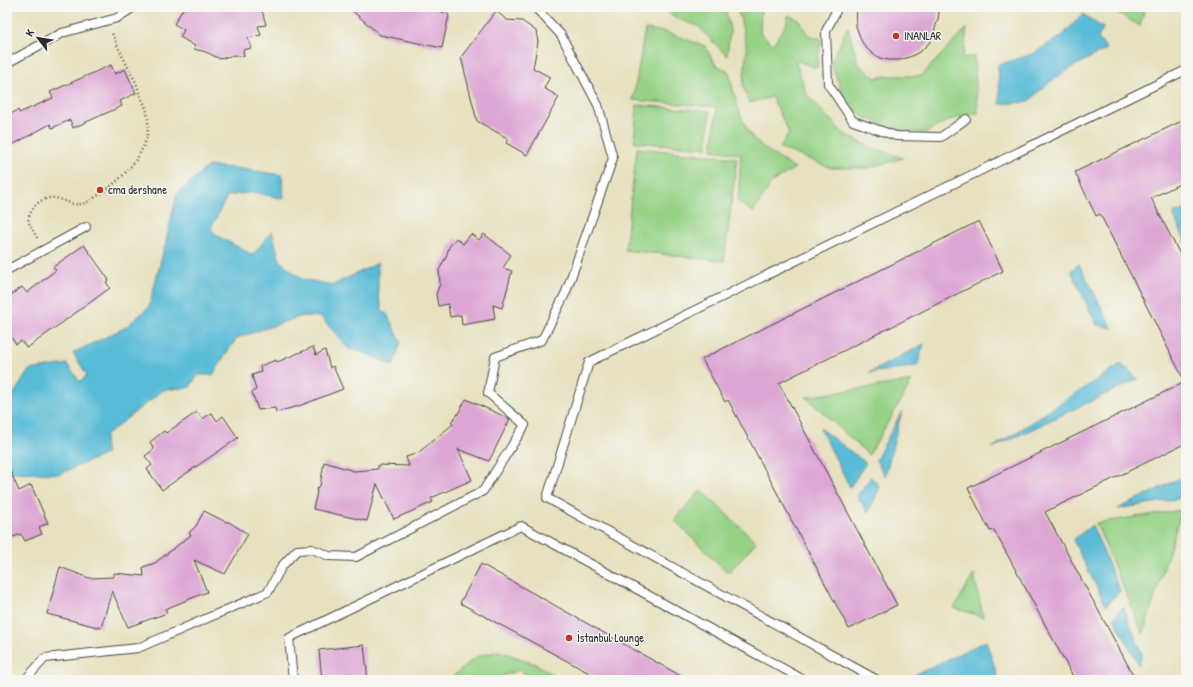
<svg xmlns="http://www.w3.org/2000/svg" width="1193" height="687" viewBox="0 0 1193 687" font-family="'Patrick Hand',sans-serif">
<rect width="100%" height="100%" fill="#f6f6f2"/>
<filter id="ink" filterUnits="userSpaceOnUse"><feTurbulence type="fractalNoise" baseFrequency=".025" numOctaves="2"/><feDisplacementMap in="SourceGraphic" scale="8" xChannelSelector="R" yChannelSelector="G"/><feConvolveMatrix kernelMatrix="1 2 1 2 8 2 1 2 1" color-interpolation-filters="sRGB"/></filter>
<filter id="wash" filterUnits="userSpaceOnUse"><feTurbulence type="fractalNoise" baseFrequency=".012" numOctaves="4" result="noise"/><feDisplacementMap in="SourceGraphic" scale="16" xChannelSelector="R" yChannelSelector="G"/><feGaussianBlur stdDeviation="0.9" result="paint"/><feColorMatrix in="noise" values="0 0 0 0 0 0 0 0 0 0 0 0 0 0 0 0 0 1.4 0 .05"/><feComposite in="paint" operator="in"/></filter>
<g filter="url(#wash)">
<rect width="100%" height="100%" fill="#e7e1bf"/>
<g fill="#97d387" stroke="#617f59">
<path d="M671,7H725L730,30L727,56L698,26L678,19L664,10Z"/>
<path d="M736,7L761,8L760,33L773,44L786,25L788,15L799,20L808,35L821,39L817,68L795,60L807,95L844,134L871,147L903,158L869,168H831L780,148L789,133L772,97L749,103L743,86L747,48L740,17Z"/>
<path d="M1108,7H1145L1140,26Z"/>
<path d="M848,27L858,64L875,78L886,76H921L967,28L963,58L974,56L978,113L949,120L925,133L896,130L862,116L845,100L831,63Z"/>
<path d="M645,29L665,32L705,46L715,64L729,72C734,94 738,115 750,134C758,146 782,161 795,168L772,182L753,212L738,202L741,154L712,150L717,107L633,100Z"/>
<path d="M637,105L710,111L707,148L634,142Z"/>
<path d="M637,148L737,158L724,261L625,250Z"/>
<path d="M912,381L869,455L806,397Z"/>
<path d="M701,490L756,542L728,573L674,520Z"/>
<path d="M1182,510L1143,634L1096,523Z"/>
<path d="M974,574L983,617L954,608Z"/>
<path d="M499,651L536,664L561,680H535L519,670L502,676V680H451V678L476,657Z"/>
</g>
<g fill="#58bbd7" stroke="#427381">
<path d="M1083,14L1103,28L1098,38L1107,49L1065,71L1042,88L1029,102L1000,104L998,65L1032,54L1062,36Z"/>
<path d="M208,166L234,168L282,175L284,199L253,192L227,196L211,228L216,235L253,255L272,231L280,261L302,279L333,285L378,263V293L382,310L387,314L401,342L393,366L365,353L348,348L321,317L302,316L237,338L229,349L213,375H198L190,387L163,390L105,436L106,454L59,474L14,472L7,475V405L29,370L67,364L80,382L87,375L73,353L126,327L149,307L167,237L177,194Z"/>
<path d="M1186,209V243L1173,214Z"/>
<path d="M1079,264L1112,328L1097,325L1071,271Z"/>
<path d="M924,344L917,366L869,373Z"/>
<path d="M1121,364L1138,379L992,448Z"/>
<path d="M902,411L885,476L876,460Z"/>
<path d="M820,428L866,463L850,487Z"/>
<path d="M1186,475V489L1181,498L1118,509Z"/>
<path d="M871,477L880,487L868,513L857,496Z"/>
<path d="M1092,525L1120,591L1106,606L1073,540Z"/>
<path d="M1123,607L1142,654L1139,665L1114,618Z"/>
<path d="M986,641L999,680H904Z"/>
</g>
<g id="blocks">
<g fill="#dda6d4">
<path d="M184,7H261L266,25L258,26L261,35L248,38L251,48L243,50L244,56L234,55L220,59L206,52L194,49L195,46L180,37L184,30L174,24Z"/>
<path d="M348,7H440V11L449,15L442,48L380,35Z"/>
<path d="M857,7H940L938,19L931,41L921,51L912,56L900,60H889L880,58L873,54L866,48L861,40L856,26Z"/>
<path d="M496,11L507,20L522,21L536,31L538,42L533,68L550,77L544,88L559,97L527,155L506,143L509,139L477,121L461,57Z"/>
<path d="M111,65L115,74L125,69L136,93L120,101L122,106L73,128L70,120L52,128L50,124L7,148V116L18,110L19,113L53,98L50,92Z"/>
<path d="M1186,119V181L1151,198L1186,266V443L1045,512L1136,680H1075L994,530L990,531L968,488L1185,382L1100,214L1096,216L1075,172Z"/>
<path d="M979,221L1003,271L779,383L897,605L849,629L728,400L725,402L702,359Z"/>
<path d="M471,234L479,240L484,234L511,255L503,268L512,271L502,308L493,305L495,319L462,325L461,315L450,317L448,304L438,306L436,294L440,284L439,270L446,257L449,247L456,238L463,244Z"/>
<path d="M84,245L109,280L106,282L110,288L27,348L21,341L16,344L7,332V298L22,287L27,293L56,270L53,267Z"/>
<path d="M313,347L316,355L325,350L330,368L333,366L343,389L299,406L276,412L275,408L258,410L252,392L256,390L252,375L261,372L260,366L276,360L277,362Z"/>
<path d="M466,399L510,419L489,461L458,449L472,480L431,498L433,502L394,519L377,484L367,521L313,509L317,492L316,490L320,486L324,462L354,471L378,469V465L409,466L406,457L418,453L453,424L451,422L458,414Z"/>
<path d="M197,412L202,419L212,413L217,421L223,416L238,438L162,490L147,469L152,465L145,456L154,449L150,442L164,431L166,433Z"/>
<path d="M7,464L19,491L31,485L48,523L39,527L42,534L25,541L21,534L13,537L7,523Z"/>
<path d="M204,511L226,522H229L248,534L225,574L194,560L207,592L165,609L167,613L128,627L112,591L101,628L47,614L60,567L89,578L114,577V573L144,576L143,567L155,563L191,535L189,533L196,526Z"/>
<path d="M481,564L688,680H602L460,603Z"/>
<path d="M364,645L368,680H322L319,650Z"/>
</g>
</g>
</g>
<g filter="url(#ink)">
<use href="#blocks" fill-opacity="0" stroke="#474641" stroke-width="1"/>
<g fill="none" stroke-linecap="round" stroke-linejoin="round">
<g stroke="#474641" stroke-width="10">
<g id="lane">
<path d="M838,7L826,31L828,84L853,121L896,136L941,137L966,119"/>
<path d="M7,63L62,33L117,18L134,7"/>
<path d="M7,270L86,227"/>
<path d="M25,680L45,658L138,648L268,592L282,566L297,550L312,549L329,556L356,557L483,491L525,425L488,393L495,357L542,340L566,292L613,158L598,105L561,35L535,7"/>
<path d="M293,680L289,638L521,526L804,680"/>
<path d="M877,680L547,498L589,362L1186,70"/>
</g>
</g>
<path stroke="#474641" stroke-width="2.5" stroke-dasharray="1 3" stroke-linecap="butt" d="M37,238L28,221C30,210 37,200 49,198C60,196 69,206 81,204C88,203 95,197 102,193C127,175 154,147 147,113C146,106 142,100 139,93C138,91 138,87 137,85C135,80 132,76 130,71C124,59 117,46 112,33"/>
<use href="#lane" stroke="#fff" stroke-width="8"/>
</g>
</g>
<g fill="#c8321e" stroke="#f6f6f2" stroke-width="1.5">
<circle cx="896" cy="36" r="4"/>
<circle cx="100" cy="190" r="4"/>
<circle cx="569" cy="638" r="4"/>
</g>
<g text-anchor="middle" stroke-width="3" stroke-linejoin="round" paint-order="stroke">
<g font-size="12" fill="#2b2b2b" stroke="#f6f6f2" text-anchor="start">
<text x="904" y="40">INANLAR</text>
<text x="108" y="194">cma dershane</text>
<text x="577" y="642">İstanbul Lounge</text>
</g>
</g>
<rect width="1193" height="687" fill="none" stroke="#f6f6f2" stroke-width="24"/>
<g transform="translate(38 38) rotate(301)" stroke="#f6f6f2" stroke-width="3" paint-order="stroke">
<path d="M0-3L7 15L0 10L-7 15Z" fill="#2b2b2b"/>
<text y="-6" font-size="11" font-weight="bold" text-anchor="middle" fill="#2b2b2b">K</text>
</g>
</svg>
